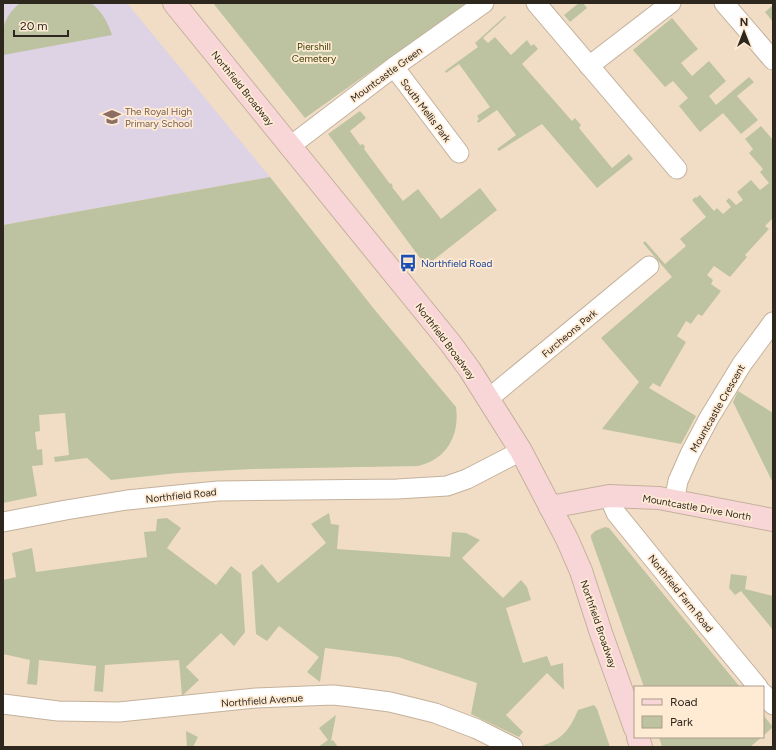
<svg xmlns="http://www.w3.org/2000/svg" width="776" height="750" viewBox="0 0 776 750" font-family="Figtree,sans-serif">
<rect width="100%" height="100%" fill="#f1ddc6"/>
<path fill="#ded2e5" d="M3,3H127L270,177L3,225Z"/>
<g fill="#bdc3a0">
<path d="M20,3H91C102,11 108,23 112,35L3,55C3,31 0,20 20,3Z"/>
<path d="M213,3H467L305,118Z"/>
<path d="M579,3H583L587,8L570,22L564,15Z"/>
<path d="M773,5V22L765,12Z"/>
<path d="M505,16L506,17L483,38L488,43L495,37L511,55L527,40L531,46L534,44L538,49L522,64L572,121L575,118L581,125L579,128L612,168L629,154L633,159L597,188L542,124L499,151L497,149L516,135L497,110L478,123L477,121L479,119L477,116L490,107L459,64L446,73L445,71L478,47L475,43Z"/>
<path d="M672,18L698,49L681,63L692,76L709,61L726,81L709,96L716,105L749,77L754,82L737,96L758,120L741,134L723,113L700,132L679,106L688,98L673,81L665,87L633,50Z"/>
<path d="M360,111L366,118L350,131L360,145L363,144L365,147L364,149L390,184L391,183L393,186L392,187L403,201L418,189L441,219L480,188L497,210L426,266L328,134Z"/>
<path d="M761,126L773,140V218L765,226L769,229L745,255L747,257L730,277L714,266L707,275L713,280L711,284L721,291L702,316L698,314L691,324L686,321L677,336L686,342L660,387L653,383L649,388L696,416L681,444L602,429L639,382L601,338L672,277L643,243L645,241L665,264L686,246L680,239L706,217L692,200L695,197L696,198L700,195L714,211L717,208L723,214L731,207L726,201L729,198L736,205L743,200L737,192L751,180L760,190L769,183L760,172L763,169L749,153L753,149L745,139Z"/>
<path d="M270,177L374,309L456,407C460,436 446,460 418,466L252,469L178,473L111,480L87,458L55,462L54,457L69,455L65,413L39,415L40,431L35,432L37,450L42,449L43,465L32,466L37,496L3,503V225Z"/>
<path d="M738,391L773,413V475L772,481L733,402Z"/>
<path d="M329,513L331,524L339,525L337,549L450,557L452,532L466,533L480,540L462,558L503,598L521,580L527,587L531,600L506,608L523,663L547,656L551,666L563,663L564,690L547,673L506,715L523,732L519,737L471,714L477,683L398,657L325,648L320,682L307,672L319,657L279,626L267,641L256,634L252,572L262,564L278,583L326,543L311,524Z"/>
<path d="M167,518L181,528L167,548L216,585L231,566L241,574L245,632L234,646L221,633L186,667L199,680L182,696L179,660L105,665L103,692L94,691L96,666L39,660L37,685L27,684L30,660L3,654V580L16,577L12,553L32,548L36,572L147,557L144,532L156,531L157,519Z"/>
<path d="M605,527L609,528L740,687H644L591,538V535L595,531Z"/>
<path d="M731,574L747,576L745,589L773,596V630L741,591L735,595L729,588Z"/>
<path d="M594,705L597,709L610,747H538C560,741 569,732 578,710Z"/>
<path d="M336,715L331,741L333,740L338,747H318L328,740L319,728Z"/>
<path d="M763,715L773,727L763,736Z"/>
<path d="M186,731L198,737L193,747H187Z"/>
<path d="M659,737H762L750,747H662Z"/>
</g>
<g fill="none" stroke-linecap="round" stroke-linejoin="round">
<g stroke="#c4b19b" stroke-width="21">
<g id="street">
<path d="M536,3L677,169"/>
<path d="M724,3L773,60"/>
<path d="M589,66L671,3"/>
<path d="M394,67L459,153"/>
<path d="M289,147L394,67L484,3"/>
<path d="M488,399L649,266"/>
<path d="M609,496L616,513L706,624L758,687"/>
<path d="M674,502L678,481L690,454L709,418L742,364L773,322"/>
<path d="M3,522L66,510L127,500L218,491L397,489L447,486L467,479L521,451"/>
<path d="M763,693L773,705"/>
<path d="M3,704L58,711L119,712L256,698L333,695L352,697L390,702L435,713L477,729L513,747"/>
</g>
</g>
<g stroke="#c4b19b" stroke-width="24">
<g id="secondary">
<path d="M174,3L451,344L470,370L521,451L567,539L581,571L601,633L635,728"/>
<path d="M550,507L609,496L659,498L773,520"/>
<path d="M638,737L641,747"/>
</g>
</g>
<use href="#street" stroke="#fff" stroke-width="19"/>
<use href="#secondary" stroke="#f8d6d8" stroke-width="22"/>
</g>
<defs>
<g id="school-bare" transform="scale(1.38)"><path d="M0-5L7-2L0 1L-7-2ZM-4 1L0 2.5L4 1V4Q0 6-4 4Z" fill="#8d6e63" stroke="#ffebd3" stroke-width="2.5" paint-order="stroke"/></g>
<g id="bus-bare" transform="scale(1.38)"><path d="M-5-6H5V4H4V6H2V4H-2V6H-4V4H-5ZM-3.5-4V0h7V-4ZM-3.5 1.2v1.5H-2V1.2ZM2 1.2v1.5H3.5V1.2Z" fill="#1a4fb4" stroke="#ffebd3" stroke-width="2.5" paint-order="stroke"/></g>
</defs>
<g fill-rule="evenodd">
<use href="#school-bare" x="112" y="117"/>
<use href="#bus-bare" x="408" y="263"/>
</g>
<g text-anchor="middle" stroke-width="3.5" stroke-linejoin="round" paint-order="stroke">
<g font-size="10" fill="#393f02" stroke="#ffebd3">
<text x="314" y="50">Piershill<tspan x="314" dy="12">Cemetery</tspan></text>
</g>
<g font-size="10" fill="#2e271e" stroke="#ffebd3">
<text transform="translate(386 74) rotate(-36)" y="4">Mountcastle Green</text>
<text transform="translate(243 88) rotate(51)" y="4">Northfield Broadway</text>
<text transform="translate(426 110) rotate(53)" y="4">South Mellis Park</text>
<text transform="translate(569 333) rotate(-40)" y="4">Furcheons Park</text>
<text transform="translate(446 341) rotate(53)" y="4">Northfield Broadway</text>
<text transform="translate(717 408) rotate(-60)" y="4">Mountcastle Crescent</text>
<text transform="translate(181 495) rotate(-6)" y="4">Northfield Road</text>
<text transform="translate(697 507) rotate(10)" y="4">Mountcastle Drive North</text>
<text transform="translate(681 593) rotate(51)" y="4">Northfield Farm Road</text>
<text transform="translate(599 624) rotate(71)" y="4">Northfield Broadway</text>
<text transform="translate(262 700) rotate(-4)" y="4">Northfield Avenue</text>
</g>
<g font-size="10" fill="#785e54" stroke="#ffebd3" text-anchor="start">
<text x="125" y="115">The Royal High<tspan x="125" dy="12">Primary School</tspan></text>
</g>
<g font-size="10" fill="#164399" stroke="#ffebd3" text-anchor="start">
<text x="421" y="267">Northfield Road</text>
</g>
</g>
<rect width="776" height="750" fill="none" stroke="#2e271e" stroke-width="8"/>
<rect x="634" y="686" width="130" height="52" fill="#ffebd3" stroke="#ab9d8b"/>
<rect x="642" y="699" width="20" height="6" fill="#f8d6d8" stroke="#ab9d8b"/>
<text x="670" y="706" font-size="12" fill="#2e271e">Road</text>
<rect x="642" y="716" width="20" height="12" fill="#bdc3a0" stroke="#ab9d8b"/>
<text x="670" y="726" font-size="12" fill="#2e271e">Park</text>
<g transform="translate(744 32)" stroke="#ffebd3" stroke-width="3" paint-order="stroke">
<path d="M0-3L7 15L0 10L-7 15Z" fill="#2e271e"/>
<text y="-6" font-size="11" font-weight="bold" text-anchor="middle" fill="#2e271e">N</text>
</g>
<path d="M14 30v6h54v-6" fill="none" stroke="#2e271e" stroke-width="2"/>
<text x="20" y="30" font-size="12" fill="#2e271e" stroke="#ffebd3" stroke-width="3" paint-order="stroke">20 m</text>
</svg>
